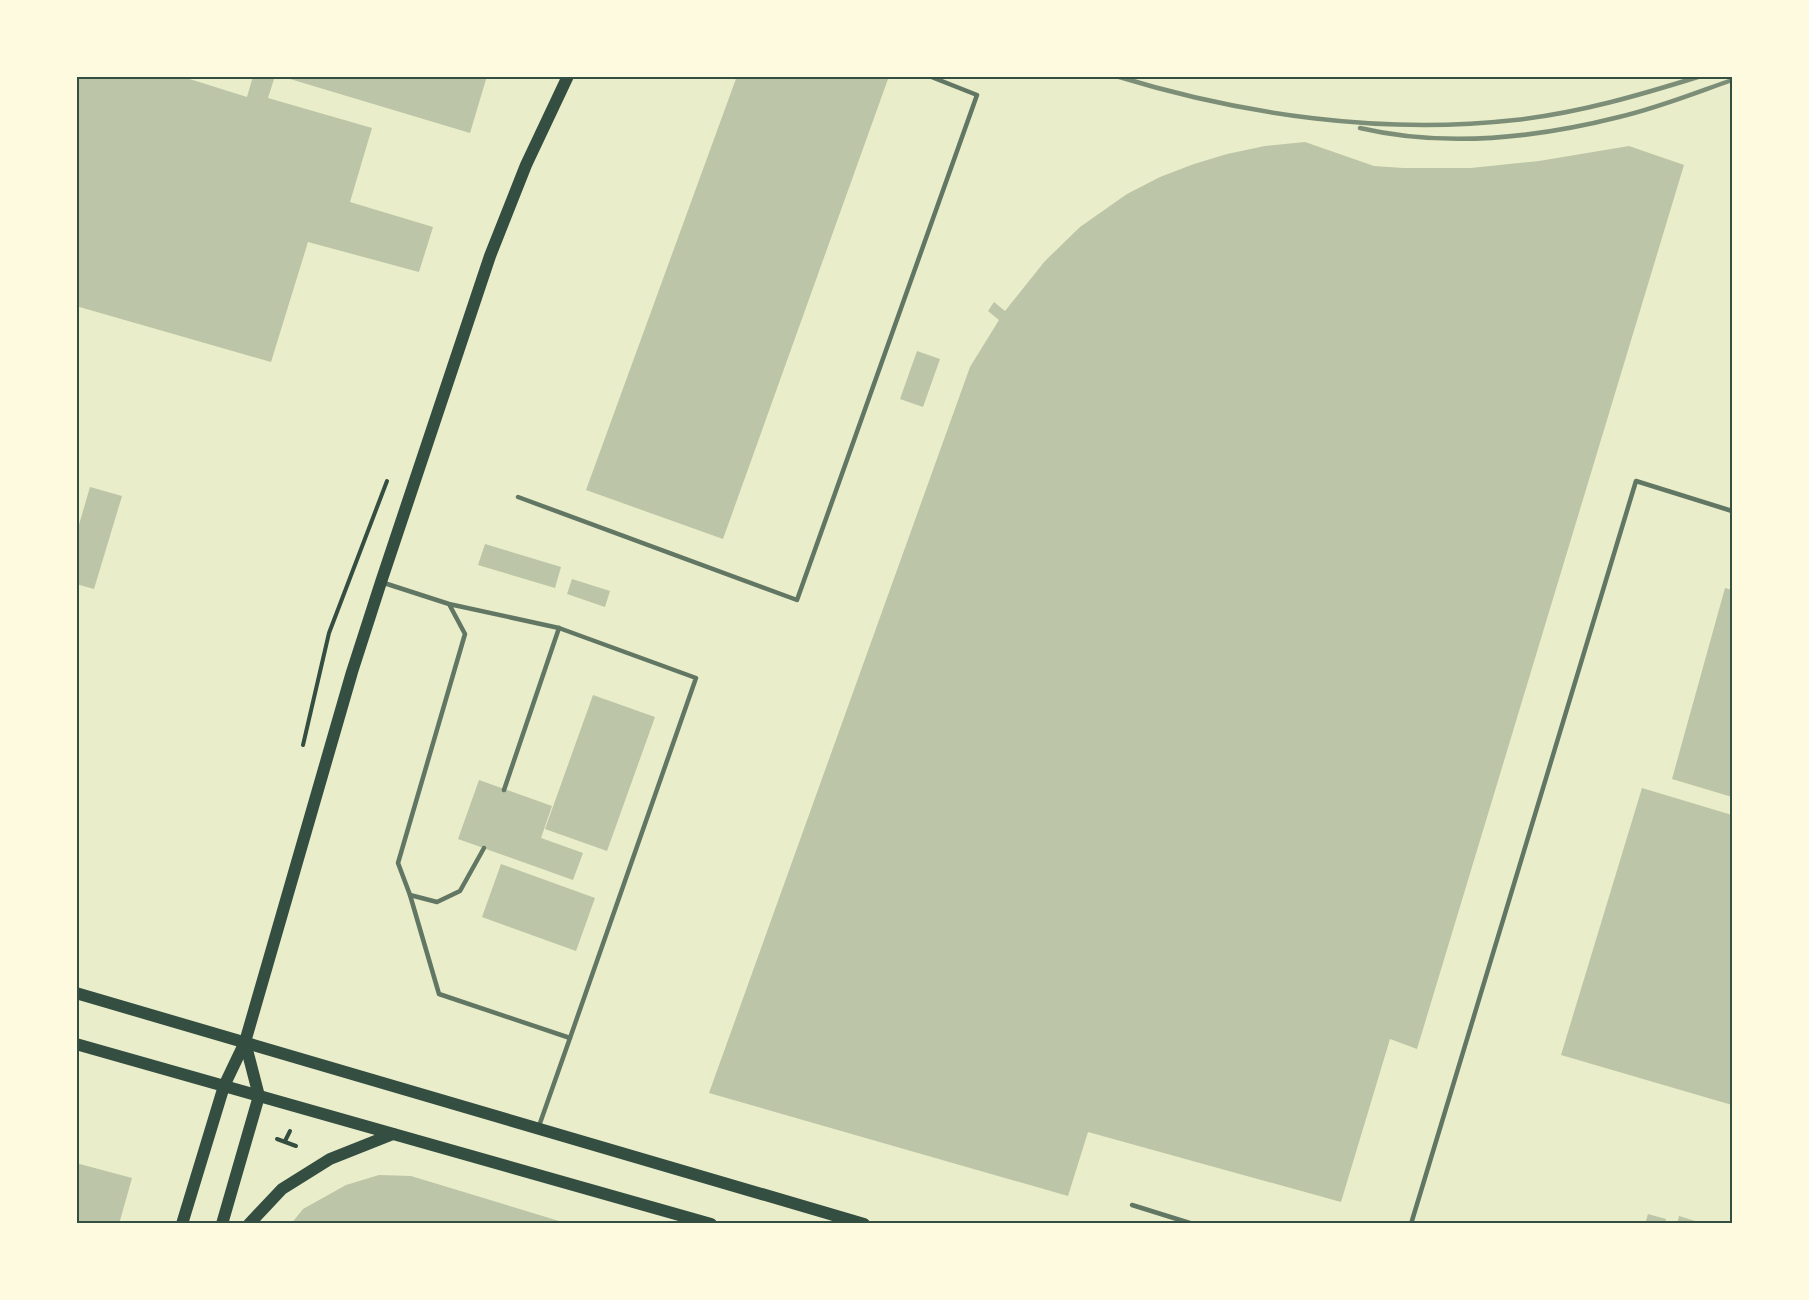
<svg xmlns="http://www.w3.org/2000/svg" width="1809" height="1300" viewBox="0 0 1809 1300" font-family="Quicksand,sans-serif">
<rect width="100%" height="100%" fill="#e9edc9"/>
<g fill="#bcc5a7">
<path d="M76,76H180L247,97L253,76H275L268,98L372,128L350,202L433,227L419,272L308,242L271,362L76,306Z"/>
<path d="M280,76H487L470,133Z"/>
<path d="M737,76H880L888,79L723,539L586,490Z"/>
<path d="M1305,142L1374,166L1403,168H1471L1539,161L1629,146L1684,165L1417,1049L1390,1039L1341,1202L1088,1132L1068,1196L709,1093L970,367L999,320L988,311L994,302L1005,311L1045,261L1080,227L1127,194L1160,177L1194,164L1227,154L1265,146Z"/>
<path d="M917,351L940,359L923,407L900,399Z"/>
<path d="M90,487L122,496L94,589L76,584V535Z"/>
<path d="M485,544L561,567L555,588L478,565Z"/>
<path d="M572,579L610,591L605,607L567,594Z"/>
<path d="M1725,588L1732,590V797L1672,779Z"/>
<path d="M593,695L655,717L607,851L545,829Z"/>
<path d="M479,780L552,806L541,838L583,853L573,880L458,839Z"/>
<path d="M1642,788L1732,815V1105L1561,1055Z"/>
<path d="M501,864L595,898L576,951L482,917Z"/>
<path d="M76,1163L132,1178L119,1224H76Z"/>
<path d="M379,1175L411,1176L569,1224H291L303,1209L346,1185Z"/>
<path d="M1648,1214L1666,1219L1665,1224H1645Z"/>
<path d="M1679,1216L1702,1223V1224H1677Z"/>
</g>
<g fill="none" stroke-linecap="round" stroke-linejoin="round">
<g stroke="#344e41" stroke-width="4">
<path d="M303,745L329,633L387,481"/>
<path d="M277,1139L296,1146"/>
<path d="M285,1141L290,1131"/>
</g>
<g stroke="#617663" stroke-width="4.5">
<path d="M518,497L797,600L977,95L929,76"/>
<path d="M381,582L449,604L559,628L696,678L570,1038L439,994L410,895L398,863L465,634L449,604"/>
<path d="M504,790L559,628"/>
<path d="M410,895L437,902L460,891L484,848"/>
<path d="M539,1126L570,1038"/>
<path d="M1132,1205L1193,1224"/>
<path d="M1411,1224L1636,481L1732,511"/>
</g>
<g stroke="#344e41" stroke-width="12">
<path d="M76,993L864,1224"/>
<path d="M76,1044L711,1224"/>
<path d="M182,1224L224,1086L245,1042L352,672L381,582L490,256L526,165L568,76"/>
<path d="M222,1224L259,1096L245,1042"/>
<path d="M249,1224L282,1189L330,1159L393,1134"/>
</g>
<g stroke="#7c8e77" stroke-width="4.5">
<path d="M1116,76C1243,115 1382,135 1515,120C1579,113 1640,95 1701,76"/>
<path d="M1360,128C1445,148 1536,138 1619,117C1658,108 1695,93 1732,80"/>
</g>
</g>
<rect width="1809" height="1300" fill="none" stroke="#fefae0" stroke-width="156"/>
<rect x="78" y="78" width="1653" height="1144" fill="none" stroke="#344e41" stroke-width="2"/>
</svg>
